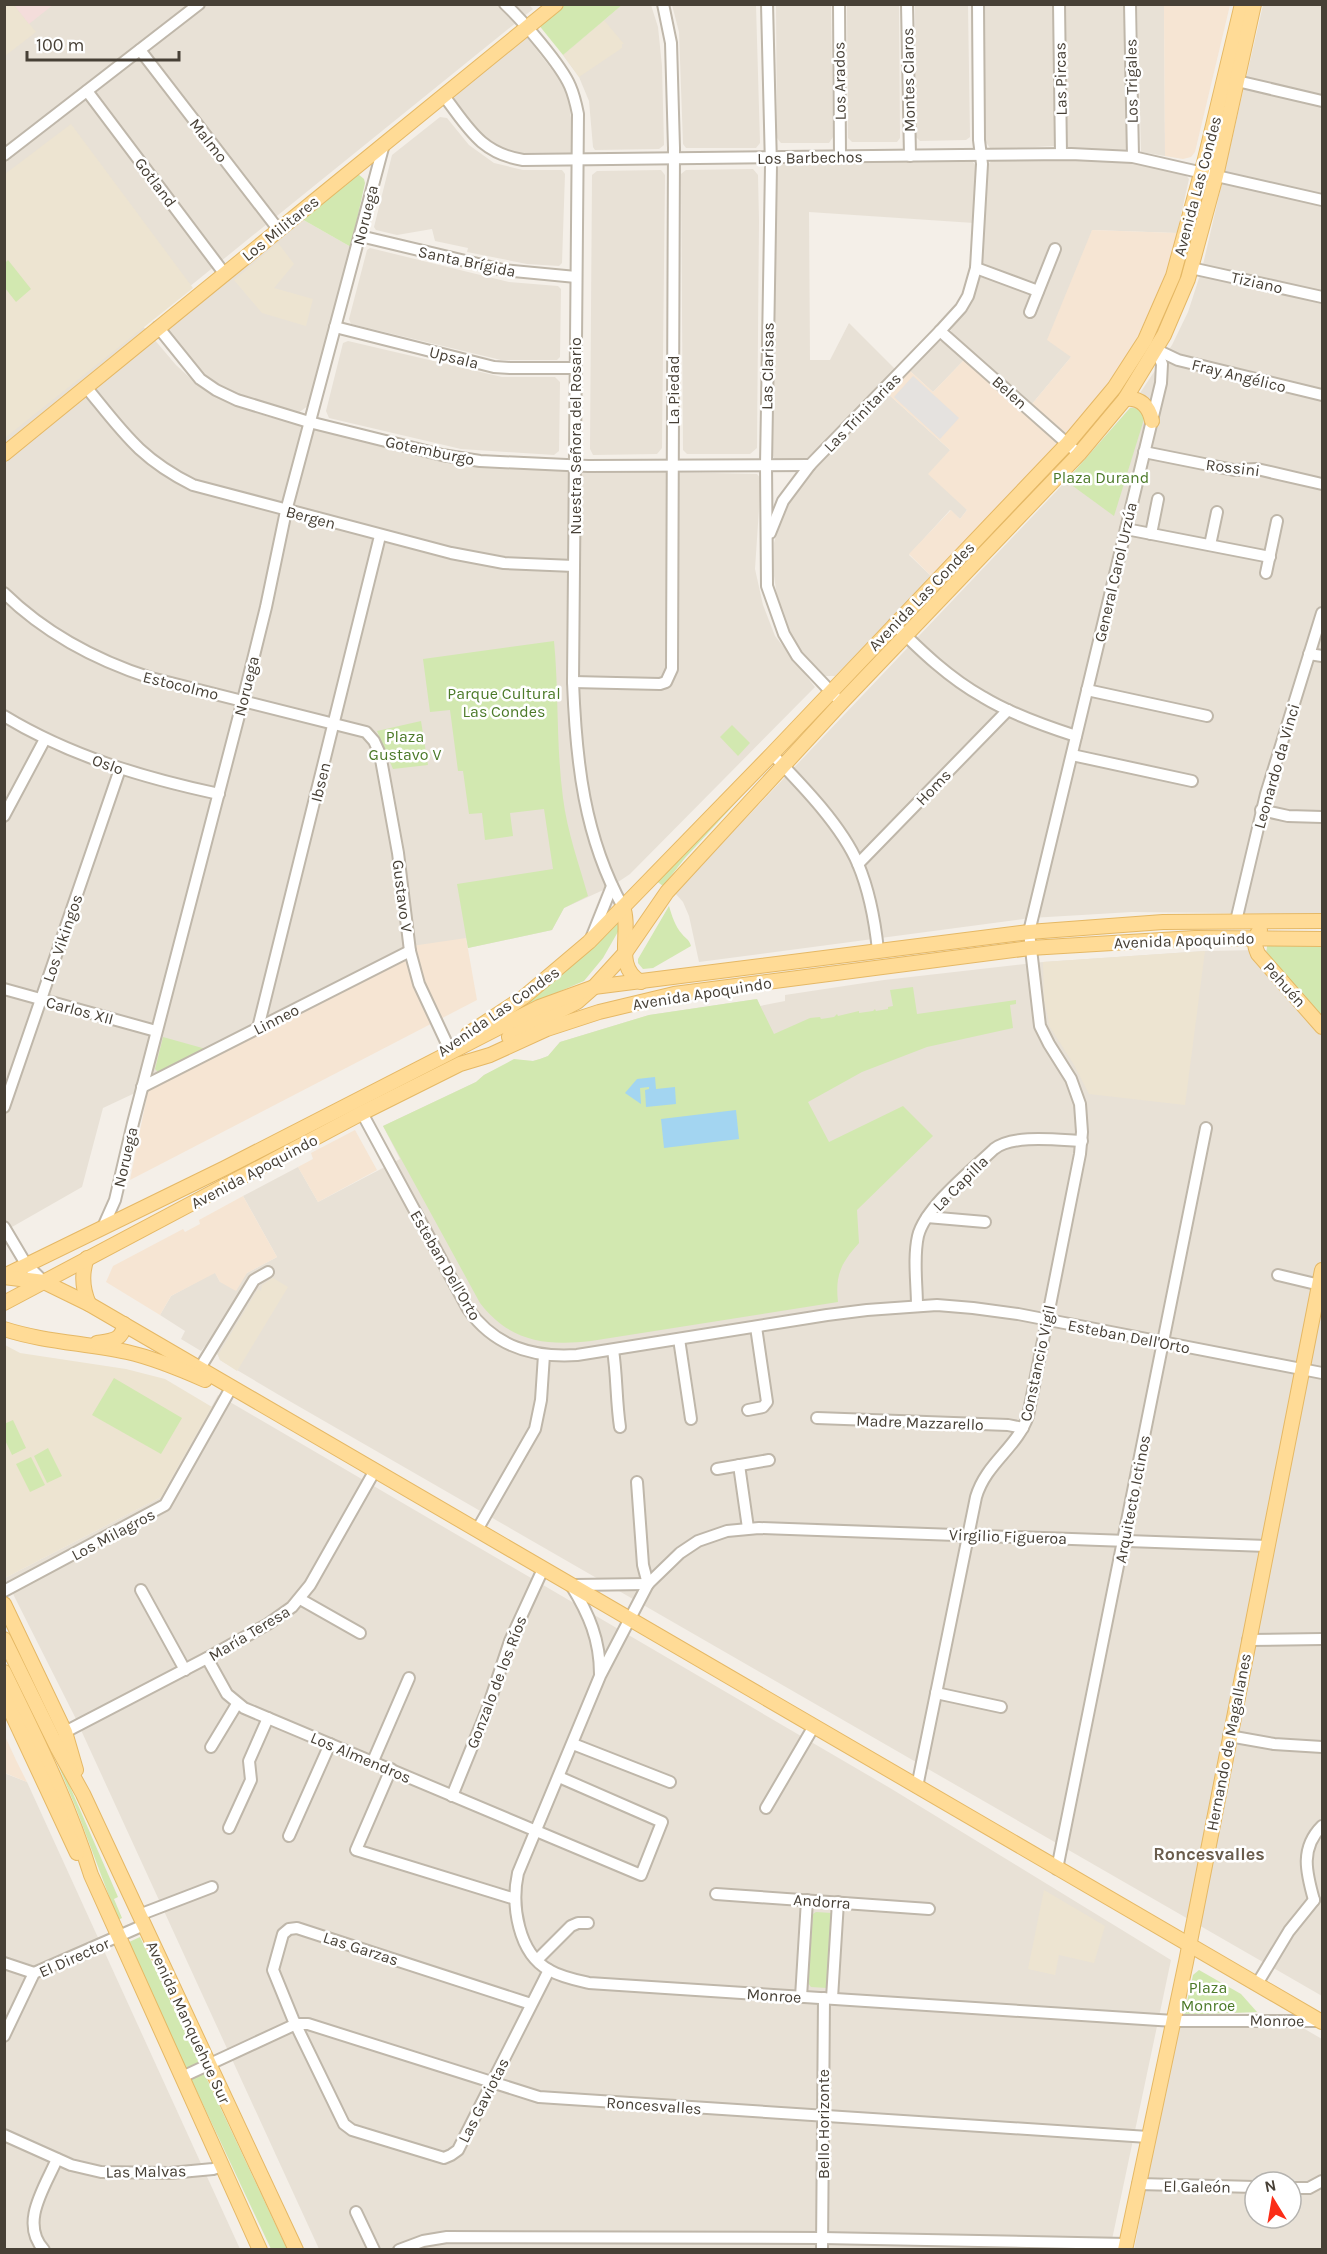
<svg xmlns="http://www.w3.org/2000/svg" width="1327" height="2254" viewBox="0 0 1327 2254" font-family="Karla,sans-serif">
<rect width="100%" height="100%" fill="#f4efe8"/>
<g fill="#e8e1d6" fill-rule="evenodd">
<path d="M4,5H529L533,9L142,325L176,365L201,388L234,406L269,417L411,453L483,468L757,474L761,479L755,569L763,605L775,636L815,687L630,874L612,886L564,908L552,930L468,948L466,938L103,1108L82,1187L5,1231Z"/>
<path d="M622,5H651L658,27L662,66L664,145L659,149L595,150L593,147L589,101L579,77L563,55Z"/>
<path d="M672,5H756L760,143L756,148H686L683,144L679,32Z"/>
<path d="M776,5H831L833,137L829,143H781L777,138Z"/>
<path d="M847,5H899L900,138L897,142H852L848,138Z"/>
<path d="M915,5H968L970,137L966,140L920,141L916,137Z"/>
<path d="M982,5H1055V146L995,149L990,148L985,141Z"/>
<path d="M1062,5H1127L1128,150L1066,148Z"/>
<path d="M1137,5H1164L1165,156L1141,152Z"/>
<path d="M1263,5H1322V914L1132,912L1031,918L699,962L689,916L683,902L675,893L1066,481L1130,408L1172,345L1188,312L1202,269Z"/>
<path d="M526,36L563,84L569,100L574,147L572,154L569,156H522L506,152L481,136L454,99L455,94Z"/>
<path d="M440,117L447,118L469,145L494,163L523,170H562L565,174L562,263L559,266L527,264L467,252L468,248L435,241L432,229L397,235L376,230L374,227L392,155Z"/>
<path d="M993,159H1077L1144,164L1185,174L1189,179L1177,233L1092,230L1071,357L1032,404L952,334L951,330L968,305L981,268L987,166Z"/>
<path d="M971,160L978,168L974,223L809,212L810,360H830L849,323L895,369L808,458L778,461L774,458L771,451L774,165L779,162Z"/>
<path d="M753,169L758,175L759,221L757,448L750,454H687L683,450L681,174L686,170Z"/>
<path d="M661,170L665,175L662,448L657,454L593,455L590,449L592,175L597,171Z"/>
<path d="M300,218L351,247L308,406L298,413L231,393L201,376L165,330Z"/>
<path d="M370,248L509,282L558,286L561,289L560,357L557,360H501L351,324L349,319L367,250Z"/>
<path d="M348,341L502,377H555L560,382L559,451L554,455L461,449L329,418L326,411L343,343Z"/>
<path d="M939,341L944,342L964,360L933,392L909,370Z"/>
<path d="M887,393L951,451L967,510L960,519L950,510L909,555L932,577L835,676H820L802,655L789,635L778,603L773,569L774,543L779,524L796,489L813,469Z"/>
<path d="M1322,949V1996L279,1395L220,1360L218,1355L205,1346L201,1351L181,1339L185,1331L160,1315L171,1296L215,1272L220,1282L247,1273L277,1257L243,1196L298,1167L318,1202L400,1159L383,1126L476,1082L484,1075L515,1060L533,1061L540,1059L548,1056L560,1042L649,1015L757,999L760,1006L785,1001V995L884,980L1043,962L1205,951Z"/>
<path d="M218,1395L890,1788L1171,1960L1110,2249H319L75,1717L5,1578L161,1497Z"/>
<path d="M4,1773L27,1782L240,2249H5Z"/>
<path d="M1176,2025H1287L1303,2028L1322,2039V2249L1134,2250ZM1255,2182H1291V2218H1255Z"/>
</g>
<g fill="#f6e5d3">
<path d="M1176,4L1230,5L1195,152L1191,157L1183,159L1165,156L1164,5Z"/>
<path d="M1092,230L1177,233L1165,278L1129,355L1070,432L1066,433L1032,404L1071,357L1047,340Z"/>
<path d="M964,360L1055,440L1056,444L932,577L909,554L951,510L960,519L967,510L928,474L950,450L887,393L909,370L933,392Z"/>
<path d="M466,938L477,1000L130,1180L149,1086L405,947Z"/>
<path d="M355,1130L377,1170L318,1202L298,1167L313,1159L311,1153Z"/>
<path d="M243,1196L277,1257L247,1273L236,1291L220,1282L215,1273L171,1296L160,1315L106,1282L113,1266L183,1229L185,1232L200,1224L199,1220Z"/>
<path d="M4,1734L16,1760L27,1782L5,1773Z"/>
</g>
<g fill="#ede4d1">
<path d="M5,5H14L36,32L5,56Z"/>
<path d="M604,20L624,44H622V48L579,77L563,55Z"/>
<path d="M71,124L193,288L5,438V174Z"/>
<path d="M278,243L294,264L274,288L313,299L306,326L262,313L234,280Z"/>
<path d="M1205,951L1185,1105L1089,1094L1074,1065L1050,1027L1044,1000L1043,962Z"/>
<path d="M273,1278L288,1287L237,1371L220,1360L218,1355L258,1289L261,1291L262,1285Z"/>
<path d="M5,1345L20,1353L126,1369L165,1379L212,1407L161,1497L5,1578Z"/>
<path d="M1044,1890L1105,1926L1094,1963L1059,1955L1055,1975L1028,1969Z"/>
</g>
<path fill="#f4dddb" d="M14,5H53L29,24Z"/>
<g fill="#d2e8b0">
<path d="M565,5H622L563,55L538,24Z"/>
<path d="M358,174L364,179L365,183L351,247L300,218L354,175Z"/>
<path d="M8,260L31,289L16,302L5,288V263Z"/>
<path d="M1130,408C1138,408 1141,409 1145,416L1114,516L1066,481Z"/>
<path d="M554,641C559,693 556,745 563,798C567,831 579,864 588,896L564,908L552,930L468,948L457,884L553,869L544,809L510,813L513,836L485,840L482,813L469,814L463,771H458L450,710L430,712L423,659Z"/>
<path d="M421,721L428,765L393,769L377,731Z"/>
<path d="M732,725L750,743L738,756L720,737Z"/>
<path d="M739,796L741,797L685,858L663,886L655,880Z"/>
<path d="M669,906C672,916 675,926 682,934C686,939 689,939 691,946L653,968L643,969L638,963V959Z"/>
<path d="M619,919L623,923L603,958L584,981L530,1004L486,1026Z"/>
<path d="M1267,946H1322V1017L1266,957Z"/>
<path d="M913,987L917,1014L1016,1000V1004L1010,1005L1013,1028L927,1047L862,1072L808,1102L829,1142L903,1106L933,1136L857,1210L859,1243C841,1263 835,1275 838,1302L591,1341C546,1346 510,1342 480,1303L383,1126L476,1082L484,1075L514,1059L533,1061L540,1059L548,1056L560,1042L649,1015L757,999L774,1034L810,1018L820,1017L821,1019L834,1017L837,1014L838,1016L859,1011V1013L873,1011L875,1009L876,1011L888,1009V1007L893,1006L890,990Z"/>
<path d="M163,1037L206,1049L159,1073L155,1069Z"/>
<path d="M114,1378L182,1418L161,1454L92,1415Z"/>
<path d="M13,1420L26,1448L12,1455L5,1440L4,1424Z"/>
<path d="M48,1448L62,1476L47,1483L34,1456Z"/>
<path d="M31,1457L45,1485L30,1492L16,1464Z"/>
<path d="M58,1759L118,1897L114,1899L122,1918L118,1920L76,1808L56,1760Z"/>
<path d="M816,1912L832,1913L834,1916L830,1985L827,1988L811,1987L808,1983L813,1914Z"/>
<path d="M140,1937L287,2249H271L127,1943Z"/>
<path d="M1199,1970L1241,1994L1257,2012L1184,2015L1193,1975Z"/>
</g>
<path fill="#e5e2df" d="M913,376L959,418L940,439L894,397Z"/>
<g fill="#a3d5f1">
<path d="M655,1077L656,1089L675,1087L676,1104L646,1107L645,1090L649,1089V1087L640,1088L641,1104L625,1093L637,1079Z"/>
<path d="M736,1110L739,1139L664,1148L661,1119Z"/>
</g>
<g fill="none" stroke-linecap="round" stroke-linejoin="round">
<g stroke="#bfb7aa" stroke-width="14">
<g id="minor">
<path d="M505,4C523,21 561,65 570,86C574,95 576,104 578,114L573,682C576,761 584,837 623,907"/>
<path d="M767,4L771,166L766,465L767,586L784,634L797,656L835,696"/>
<path d="M839,4L840,157"/>
<path d="M907,4L910,156"/>
<path d="M1059,4L1061,154"/>
<path d="M1130,4L1133,157"/>
<path d="M140,50L278,229"/>
<path d="M1237,81L1322,101"/>
<path d="M87,91L224,273"/>
<path d="M444,96C468,127 480,153 523,160L961,155L1071,154L1133,157L1322,200"/>
<path d="M4,155L199,4"/>
<path d="M360,236L503,270L576,277"/>
<path d="M976,268L1038,291"/>
<path d="M1191,268L1322,297"/>
<path d="M1030,312L1055,249"/>
<path d="M158,327L200,379L216,390L237,400L309,422L442,455L480,461L588,466L810,465"/>
<path d="M335,327L494,367L510,368H575"/>
<path d="M940,331L1079,454"/>
<path d="M1157,350L1178,360L1322,395"/>
<path d="M86,387C123,432 139,458 193,485L451,553L504,563L574,566"/>
<path d="M1144,452L1234,470L1257,469L1322,484"/>
<path d="M1126,529L1270,557"/>
<path d="M770,533L783,501L810,465L940,331L961,308L968,296L976,268L982,164L979,140L978,4"/>
<path d="M1151,534L1158,499"/>
<path d="M1210,545L1217,512"/>
<path d="M1266,573L1277,521"/>
<path d="M4,593C46,634 95,660 151,678L366,732L374,741L380,754L398,853L410,951L419,984L448,1046"/>
<path d="M894,624C921,651 949,678 983,697C1011,714 1045,726 1076,736"/>
<path d="M1309,654L1322,656"/>
<path d="M573,682L660,684L666,682L672,669L674,148L671,43L663,4"/>
<path d="M1087,690L1207,716"/>
<path d="M4,716C70,756 144,778 219,794"/>
<path d="M772,754C801,784 842,826 858,864C869,890 875,922 878,950"/>
<path d="M1072,755L1192,781"/>
<path d="M1261,810L1288,816L1322,817"/>
<path d="M4,816L45,739"/>
<path d="M858,864L1008,710"/>
<path d="M1236,921L1266,794L1322,613"/>
<path d="M592,936L612,886"/>
<path d="M4,989L156,1031"/>
<path d="M258,1028L380,536"/>
<path d="M142,1087L410,951"/>
<path d="M4,1107L120,769"/>
<path d="M362,1113L468,1309C495,1347 533,1358 577,1355L827,1315L867,1310L937,1305L973,1308L1018,1314L1322,1373"/>
<path d="M927,1217L985,1222"/>
<path d="M4,1227L26,1264L44,1282"/>
<path d="M103,1227L115,1200L133,1123L243,700L266,607L286,511L384,144"/>
<path d="M1278,1275L1320,1285"/>
<path d="M917,1306C917,1284 913,1258 918,1236C925,1207 972,1170 994,1149C1013,1134 1058,1140 1082,1141"/>
<path d="M679,1339L691,1419"/>
<path d="M613,1350C617,1376 616,1401 620,1427"/>
<path d="M200,1368L254,1280L268,1272"/>
<path d="M748,1410L763,1407L767,1402L756,1327"/>
<path d="M817,1418L1008,1425L1023,1428"/>
<path d="M739,1465L748,1528"/>
<path d="M717,1469L769,1460"/>
<path d="M637,1482L643,1565L648,1584"/>
<path d="M477,1530L535,1429L541,1400L544,1355"/>
<path d="M1267,1546L759,1528L727,1531L698,1541L680,1553L648,1584L600,1676L518,1873C511,1905 518,1953 549,1970C561,1977 576,1980 589,1983L1174,2021H1319"/>
<path d="M571,1585C589,1614 600,1640 600,1674"/>
<path d="M574,1585L648,1584"/>
<path d="M141,1590L185,1670"/>
<path d="M4,1591L165,1505L231,1388"/>
<path d="M300,1599L360,1633"/>
<path d="M1248,1640L1322,1639"/>
<path d="M207,1658L227,1694L244,1708L641,1875L662,1822L559,1777"/>
<path d="M936,1693L1001,1707"/>
<path d="M65,1732L207,1658L268,1624L292,1607L310,1585L374,1472"/>
<path d="M1229,1736L1274,1744L1322,1747"/>
<path d="M573,1744L670,1782"/>
<path d="M211,1747L237,1704"/>
<path d="M373,1761L409,1678"/>
<path d="M391,1769L356,1850L515,1899"/>
<path d="M917,1787L976,1497C986,1463 1017,1448 1028,1416L1080,1154L1082,1132L1080,1104L1071,1079L1049,1044L1040,1026L1029,932L1161,383L1162,364L1156,350"/>
<path d="M452,1796L487,1710L510,1641L543,1569"/>
<path d="M766,1808L814,1726"/>
<path d="M229,1828L251,1780L249,1761L268,1718"/>
<path d="M289,1836L330,1744"/>
<path d="M1057,1869L1206,1128"/>
<path d="M716,1894L929,1909"/>
<path d="M1314,1900C1306,1872 1300,1848 1322,1826"/>
<path d="M139,1915L212,1887"/>
<path d="M537,1960L571,1926L578,1923H588"/>
<path d="M4,1963L34,1973"/>
<path d="M1257,1984L1289,1931L1314,1900"/>
<path d="M801,1997L807,1900"/>
<path d="M832,1998L838,1902"/>
<path d="M531,2004L297,1928L289,1929L283,1934L273,1970L293,2019L344,2124L352,2130L444,2158L451,2155L458,2150L549,1970"/>
<path d="M4,2036L34,1973L144,1925"/>
<path d="M182,2077L296,2024H308L539,2097L1148,2137"/>
<path d="M4,2135L71,2165L101,2172L170,2173L213,2169L222,2166"/>
<path d="M1138,2184L1255,2187"/>
<path d="M1291,2188H1309L1322,2181"/>
<path d="M356,2212L374,2250"/>
<path d="M44,2250C19,2223 45,2187 57,2159"/>
<path d="M399,2250L423,2241L447,2237L822,2238L1126,2244"/>
<path d="M822,2250L824,1998"/>
</g>
</g>
<g stroke="#e5b865" stroke-width="16">
<g id="major">
<path d="M1125,399C1140,397 1149,406 1152,421"/>
<path d="M4,454L556,4"/>
<path d="M623,907C632,931 613,967 641,982"/>
<path d="M1260,930C1253,938 1254,945 1258,954L1322,1027"/>
<path d="M468,1034L524,997L589,942L772,754L1068,443L1114,388L1145,340L1173,276L1205,159L1242,4"/>
<path d="M509,1037L577,1002L594,987L625,953L667,892L842,702L1079,454L1125,399L1164,335L1188,279L1216,176L1254,4"/>
<path d="M87,1258C81,1274 82,1288 89,1304"/>
<path d="M4,1276L225,1168L539,1007L594,987L1029,932L1163,922L1322,921"/>
<path d="M4,1277L44,1282L89,1304L1322,2022"/>
<path d="M4,1303L362,1113L460,1064L490,1055L547,1029L599,1012L674,994L1030,948L1195,938L1322,939"/>
<path d="M4,1329C44,1342 86,1343 127,1352C154,1358 180,1369 205,1380"/>
<path d="M97,1343C110,1341 123,1341 124,1324"/>
<path d="M4,1604L65,1732L76,1770"/>
<path d="M4,1639L57,1747L83,1794L296,2250"/>
<path d="M4,1672C37,1739 69,1804 91,1875L260,2250"/>
<path d="M4,1697L77,1853"/>
<path d="M1125,2250L1186,1962L1322,1270"/>
</g>
</g>
<use href="#minor" stroke="#fff" stroke-width="10"/>
<use href="#major" stroke="#ffdb96" stroke-width="14"/>
</g>
<g text-anchor="middle" stroke-width="5" stroke-linejoin="round" paint-order="stroke">
<g font-size="16" fill="#474036" stroke="#fff">
<text transform="translate(1060 79) rotate(-91)" y="6">Las Pircas</text>
<text transform="translate(908 80) rotate(-91)" y="6">Montes Claros</text>
<text transform="translate(839 81) rotate(-91)" y="6">Los Arados</text>
<text transform="translate(1131 81) rotate(-91)" y="6">Los Trigales</text>
<text transform="translate(209 140) rotate(52)" y="6">Malmo</text>
<text transform="translate(810 157) rotate(-1)" y="6">Los Barbechos</text>
<text transform="translate(156 182) rotate(53)" y="6">Gotland</text>
<text transform="translate(1197 186) rotate(-75)" y="6">Avenida Las Condes</text>
<text transform="translate(365 215) rotate(-76)" y="6">Noruega</text>
<text transform="translate(280 228) rotate(-39)" y="6">Los Militares</text>
<text transform="translate(467 261) rotate(12)" y="6">Santa Brígida</text>
<text transform="translate(1257 282) rotate(13)" y="6">Tiziano</text>
<text transform="translate(454 357) rotate(14)" y="6">Upsala</text>
<text transform="translate(767 366) rotate(-89)" y="6">Las Clarisas</text>
<text transform="translate(1239 375) rotate(14)" y="6">Fray Angélico</text>
<text transform="translate(673 390) rotate(-90)" y="6">La Piedad</text>
<text transform="translate(1010 392) rotate(42)" y="6">Belen</text>
<text transform="translate(862 412) rotate(-46)" y="6">Las Trinitarias</text>
<text transform="translate(575 436) rotate(-90)" y="6">Nuestra Señora del Rosario</text>
<text transform="translate(430 450) rotate(12)" y="6">Gotemburgo</text>
<text transform="translate(1233 467) rotate(7)" y="6">Rossini</text>
<text transform="translate(311 517) rotate(15)" y="6">Bergen</text>
<text transform="translate(1115 572) rotate(-77)" y="6">General Carol Urzúa</text>
<text transform="translate(921 596) rotate(-46)" y="6">Avenida Las Condes</text>
<text transform="translate(181 685) rotate(14)" y="6">Estocolmo</text>
<text transform="translate(246 686) rotate(-76)" y="6">Noruega</text>
<text transform="translate(108 764) rotate(20)" y="6">Oslo</text>
<text transform="translate(1276 766) rotate(-74)" y="6">Leonardo da Vinci</text>
<text transform="translate(320 782) rotate(-76)" y="6">Ibsen</text>
<text transform="translate(933 787) rotate(-46)" y="6">Homs</text>
<text transform="translate(403 896) rotate(83)" y="6">Gustavo V</text>
<text transform="translate(62 938) rotate(-71)" y="6">Los Vikingos</text>
<text transform="translate(1184 940) rotate(-2)" y="6">Avenida Apoquindo</text>
<text transform="translate(1285 984) rotate(48)" y="6">Pehuén</text>
<text transform="translate(702 993) rotate(-9)" y="6">Avenida Apoquindo</text>
<text transform="translate(80 1010) rotate(15)" y="6">Carlos XII</text>
<text transform="translate(498 1011) rotate(-35)" y="6">Avenida Las Condes</text>
<text transform="translate(276 1019) rotate(-27)" y="6">Linneo</text>
<text transform="translate(125 1157) rotate(-77)" y="6">Noruega</text>
<text transform="translate(254 1171) rotate(-28)" y="6">Avenida Apoquindo</text>
<text transform="translate(960 1183) rotate(-45)" y="6">La Capilla</text>
<text transform="translate(446 1265) rotate(60)" y="6">Esteban Dell'Orto</text>
<text transform="translate(1129 1336) rotate(11)" y="6">Esteban Dell'Orto</text>
<text transform="translate(1037 1363) rotate(-78)" y="6">Constancio Vigil</text>
<text transform="translate(920 1422) rotate(2)" y="6">Madre Mazzarello</text>
<text transform="translate(1132 1499) rotate(-79)" y="6">Arquitecto Ictinos</text>
<text transform="translate(113 1534) rotate(-28)" y="6">Los Milagros</text>
<text transform="translate(1008 1536) rotate(2)" y="6">Virgilio Figueroa</text>
<text transform="translate(249 1633) rotate(-31)" y="6">María Teresa</text>
<text transform="translate(496 1682) rotate(-69)" y="6">Gonzalo de los Ríos</text>
<text transform="translate(1228 1742) rotate(-79)" y="6">Hernando de Magallanes</text>
<text transform="translate(361 1757) rotate(23)" y="6">Los Almendros</text>
<text transform="translate(822 1901) rotate(4)" y="6">Andorra</text>
<text transform="translate(361 1948) rotate(18)" y="6">Las Garzas</text>
<text transform="translate(74 1957) rotate(-24)" y="6">El Director</text>
<text transform="translate(774 1995) rotate(4)" y="6">Monroe</text>
<text transform="translate(1277 2020) rotate(1)" y="6">Monroe</text>
<text transform="translate(189 2022) rotate(65)" y="6">Avenida Manquehue Sur</text>
<text transform="translate(483 2100) rotate(-63)" y="6">Las Gaviotas</text>
<text transform="translate(654 2105) rotate(4)" y="6">Roncesvalles</text>
<text transform="translate(823 2124) rotate(-90)" y="6">Bello Horizonte</text>
<text transform="translate(146 2171) rotate(-1)" y="6">Las Malvas</text>
<text transform="translate(1197 2186) rotate(1)" y="6">El Galeón</text>
</g>
<g font-size="16" fill="#4c7a29" stroke="#fff">
<text x="1101" y="483">Plaza Durand</text>
<text x="504" y="699">Parque Cultural<tspan x="504" dy="18">Las Condes</tspan></text>
<text x="405" y="742">Plaza<tspan x="405" dy="18">Gustavo V</tspan></text>
<text x="1208" y="1993">Plaza<tspan x="1208" dy="18">Monroe</tspan></text>
</g>
<g font-size="18" font-weight="bold" fill="#6a5d4d" stroke="#fff">
<text x="1209" y="1860">Roncesvalles</text>
</g>
</g>
<rect width="1327" height="2254" fill="none" stroke="#474036" stroke-width="12"/>
<g transform="translate(1273 2200) rotate(349)"><circle r="28" fill="#ffffff" stroke="#b5b3af" stroke-width="1.5"/>
<path d="M0-4.5L10 22L0 15L-10 22Z" fill="#fb2d17"/>
<text y="-9" font-size="16" font-weight="bold" text-anchor="middle" fill="#474036">N</text>
</g>
<path d="M27 51v9h152v-9" fill="none" stroke="#474036" stroke-width="3"/>
<text x="36" y="51" font-size="18" fill="#474036" stroke="#ffffff" stroke-width="4.5" paint-order="stroke">100 m</text>
</svg>
